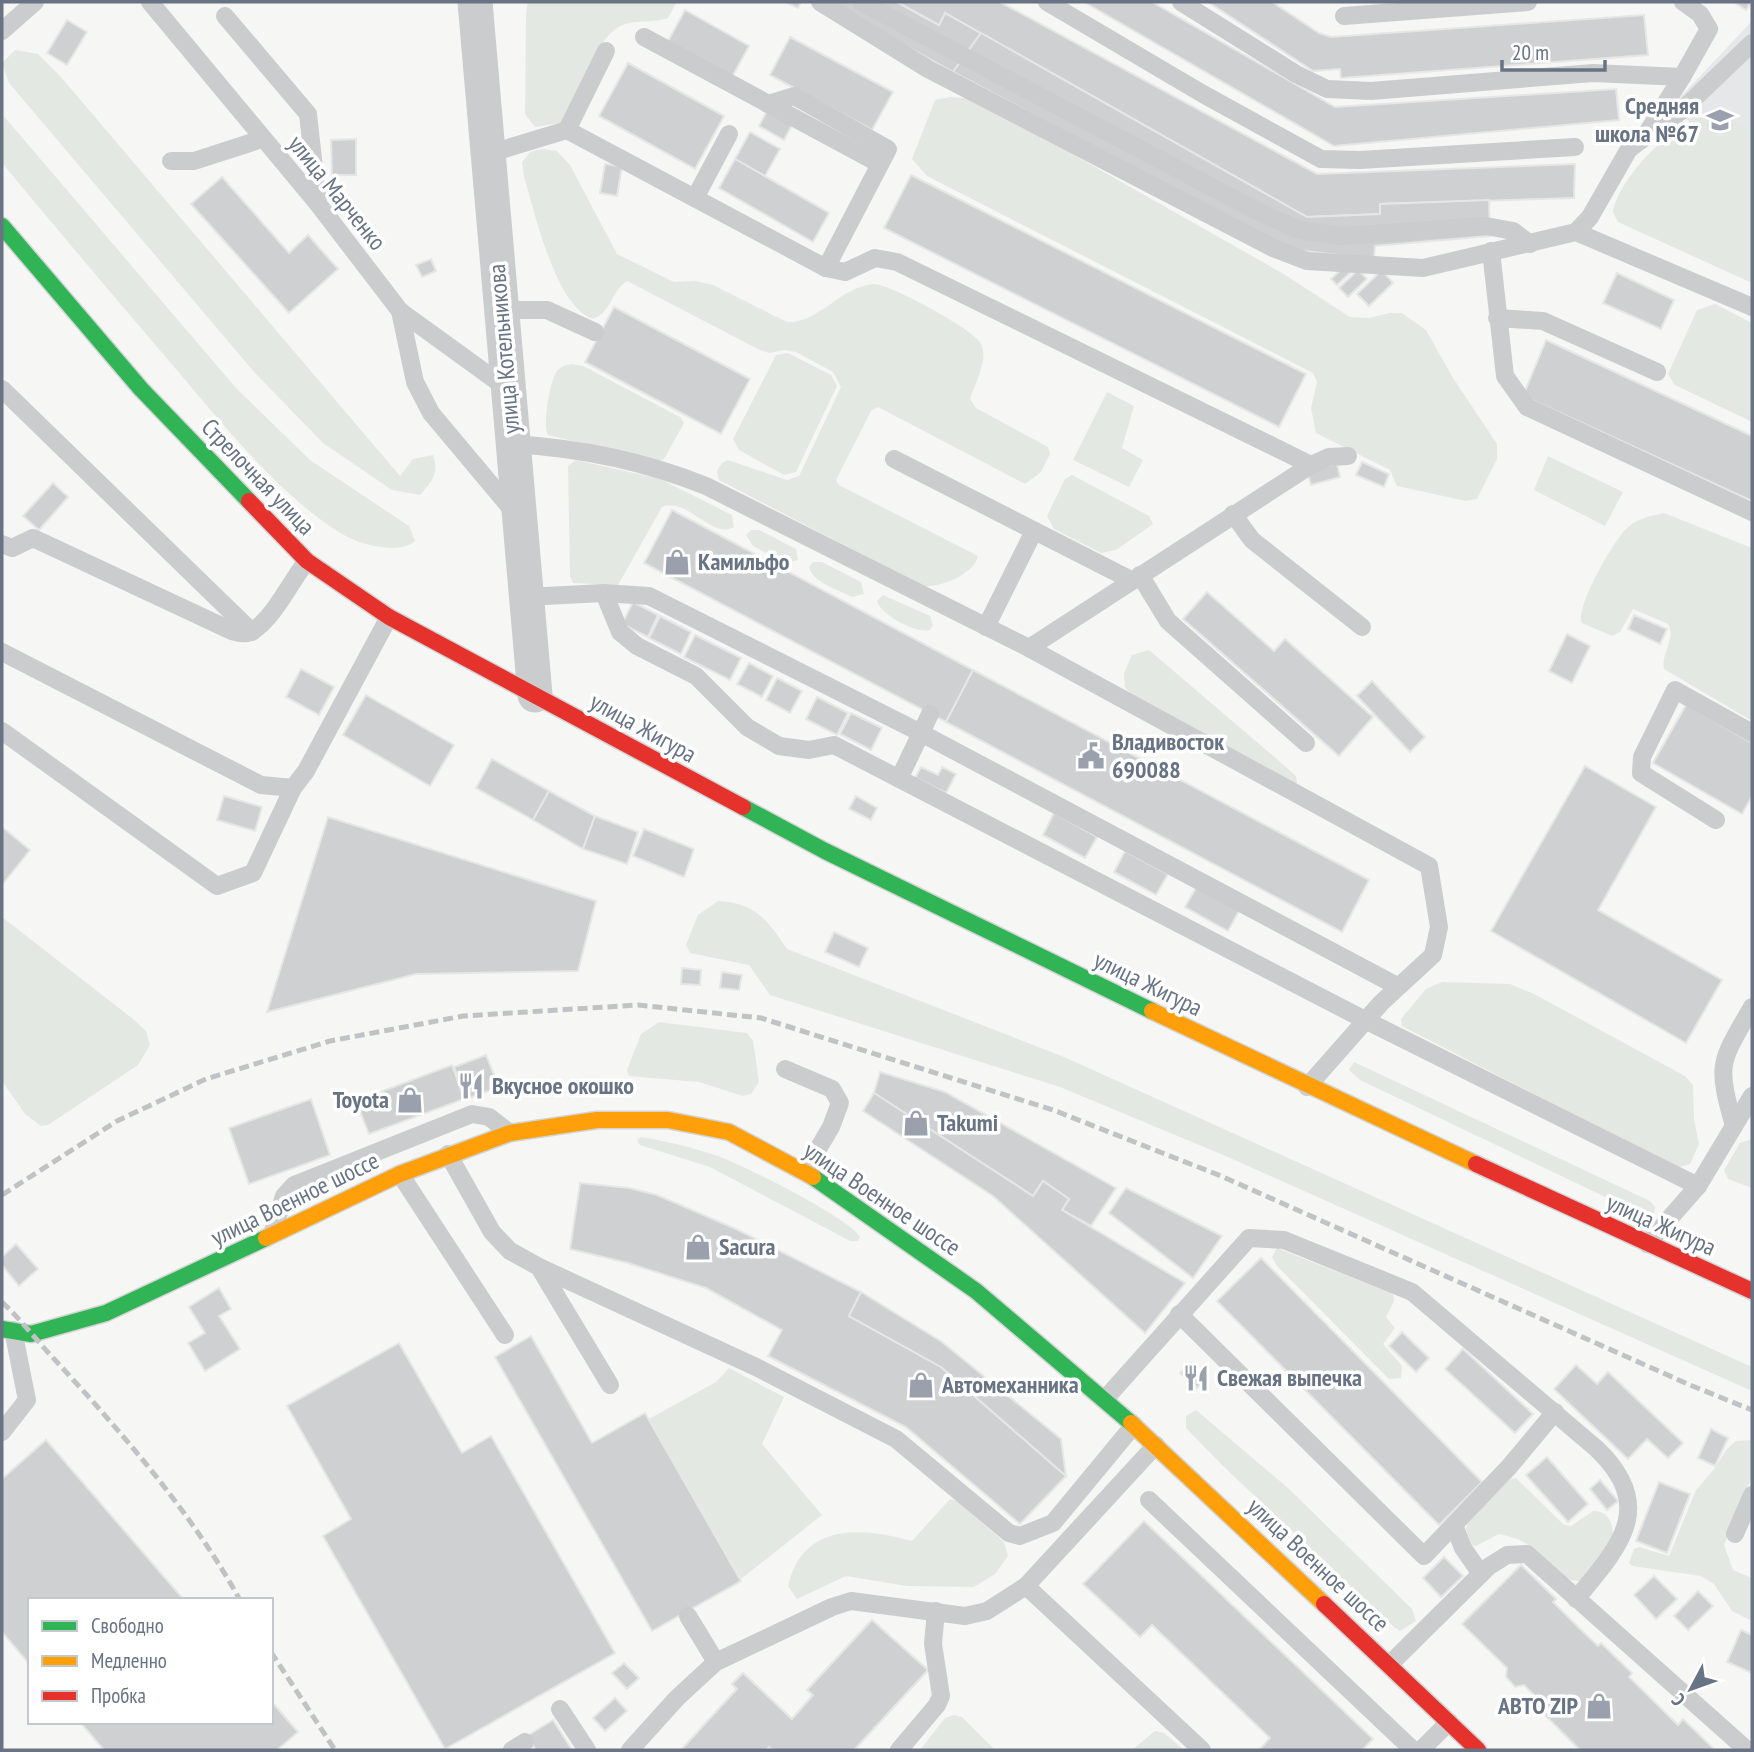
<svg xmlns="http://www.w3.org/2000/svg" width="1754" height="1752" viewBox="0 0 1754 1752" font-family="'PT Sans Narrow',sans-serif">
<rect width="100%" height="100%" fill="#f6f6f5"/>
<path fill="#e6e7e8" d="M1752,21V215L1695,128L1673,105Z"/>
<g fill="#e4e8e3">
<path d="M528,2H676V3L668,18C654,23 638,20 625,24C597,33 579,90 568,115L560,123L535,127L525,114L526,13Z"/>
<path d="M15,50L38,54L61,77L400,476L413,459L433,455C439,474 433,480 420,495L392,490L323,443L255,373L9,83L2,63Z"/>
<path d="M950,97L975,99L1282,273L1350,317L1369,318L1389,313H1402L1426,330L1453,378L1497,444V459L1477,499L1466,501L1397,486L1390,470L1316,433L1311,408L1317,382L1313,373L927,176L912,159L935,100Z"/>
<path d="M1723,113L1752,131V283L1618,222L1613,212C1619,179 1665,132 1696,119C1704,115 1714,115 1723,113Z"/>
<path d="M2,114L236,388L310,460L409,526L415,541C399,555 361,545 344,535C285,501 225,427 181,375C121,305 61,234 2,163Z"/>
<path d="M542,149L557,151L570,165L617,254L674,282L695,281L713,285L787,322C818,324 840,287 873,284C887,282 972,329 980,342C990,358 975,383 970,399L976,408L1048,447L1050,454L1041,472L1025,484L878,407L871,411L836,480L839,485L978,556C974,575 939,588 923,586L719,480L717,471L722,463L728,460L787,480L799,476L841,387L833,372L796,352L784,350L769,353L760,350L627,281C611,291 612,312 593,319C555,306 535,212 524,177L522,162L530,152Z"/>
<path d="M1715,304L1752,323V422L1675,385L1668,374L1697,310Z"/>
<path d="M788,353L831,375L837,386L796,472L784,475L739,450L733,439L776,355Z"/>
<path d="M572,364L583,366L680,417L684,423L664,459L657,461L548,435C542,425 550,380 557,371C561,366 566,365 572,364Z"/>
<path d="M1107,392L1134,406L1122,448L1143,460L1129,487L1073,460Z"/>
<path d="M1548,456L1623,492L1605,526L1534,490Z"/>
<path d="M576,460L660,479L732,515L734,527C712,540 686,496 662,507L618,585L573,583L570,576L568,466Z"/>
<path d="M1072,475L1149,516L1153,524L1116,550L1101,553L1054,529L1047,516L1065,479Z"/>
<path d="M1664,513L1752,548V721L1664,669C1661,653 1676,640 1668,624L1633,609L1620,632L1612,636L1582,623C1575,607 1612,545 1624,531C1635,519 1649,516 1664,513Z"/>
<path d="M751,530H759L796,549L798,560L786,563L753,546L746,535Z"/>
<path d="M813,562H822L861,582L864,594L852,597C839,590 812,582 809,567Z"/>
<path d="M883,595L930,616L933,625L930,630C916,634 881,615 877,601Z"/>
<path d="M1149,650L1278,760L1296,776L1297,783L1293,787L1132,695L1125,688L1124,673L1132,655Z"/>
<path d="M718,901C755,903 767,919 787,949L1064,1057L1752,1367V1391L1228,1157L1060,1087L770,995L749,965L690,953L686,945L698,915Z"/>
<path d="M2,917L133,1019L146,1031L150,1045L138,1065L48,1125L41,1126L25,1114L2,1081Z"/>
<path d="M1442,982L1510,984L1534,994L1685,1076L1693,1085L1694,1119L1699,1144L1690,1164L1677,1168L1402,1026L1401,1019L1426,989Z"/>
<path d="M659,1022L747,1033L753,1041L759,1082L751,1094L743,1096L699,1082L629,1076L627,1070L641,1034Z"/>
<path d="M1354,1062L1650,1201L1655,1207L1654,1214L1643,1215L1360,1080L1349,1070Z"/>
<path d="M641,1137C666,1141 691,1147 715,1155C741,1164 848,1217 860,1237L858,1241H850L710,1167L640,1145L637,1140Z"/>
<path d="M1752,1139V1188L1728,1179L1724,1170L1740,1143Z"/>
<path d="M1277,1248L1393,1294L1394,1301L1386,1317L1395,1328L1383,1344L1402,1366L1401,1378L1389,1379L1277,1266L1272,1257Z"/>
<path d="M729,1368L784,1397L762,1444L822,1515L741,1579L649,1419L716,1382Z"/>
<path d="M1196,1410L1288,1488L1412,1609L1416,1621L1400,1631L1394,1627L1223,1466L1186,1428V1416Z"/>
<path d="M1752,1440V1476L1724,1545L1733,1570L1752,1578V1621L1732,1611L1714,1584L1701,1576L1632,1566L1629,1563L1634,1549L1639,1547L1669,1556L1696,1490L1715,1468L1726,1450L1736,1441Z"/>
<path d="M1516,1478L1564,1525L1571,1526L1593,1511C1609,1511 1613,1523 1613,1537L1583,1580C1561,1587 1543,1554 1525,1543C1517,1538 1508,1536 1499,1534L1476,1546L1471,1545L1466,1529L1468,1522L1510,1479Z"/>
<path d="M950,1499L958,1501L1004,1542L1008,1556L995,1574L974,1587L907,1586L846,1576L797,1599L788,1586C803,1522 861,1527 912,1541Z"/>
<path d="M954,1715L962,1717L995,1750H920L945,1718Z"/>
<path d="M1155,1731L1164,1733L1184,1750H1132Z"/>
</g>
<g fill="#ced0d1" stroke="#e6e6e5" stroke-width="2">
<path d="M785,2H801L798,8Z"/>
<path d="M827,2H897L939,25L945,13L981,33L953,72Z"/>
<path d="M897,2H1000L1317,174L1575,164L1574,198L1380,204V214L1307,217L945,13L939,25Z"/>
<path d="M1084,2H1152L1335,107L1616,89L1619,120L1334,146Z"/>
<path d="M1208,2H1272L1319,33L1331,37L1644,15L1648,55L1341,78L1340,69L1313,71Z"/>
<path d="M1734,2H1751L1746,10Z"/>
<path d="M685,10L749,46L731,79L667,43Z"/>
<path d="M67,20L87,32L67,65L47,53Z"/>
<path d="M981,33L1307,217L1380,214V204L1489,200L1490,236L1375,246L1374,259L1287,249L953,72Z"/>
<path d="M790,37L893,92L872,130L770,75Z"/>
<path d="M628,63L724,116L695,169L599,116Z"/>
<path d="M767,111L792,125L784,140L759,126Z"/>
<path d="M750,132L780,149L765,176L735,159Z"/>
<path d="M356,139V175H332L331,140Z"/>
<path d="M735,159L829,213L813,242L719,188Z"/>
<path d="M605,164L622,167L617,196L600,193Z"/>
<path d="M911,175L1306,374L1279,427L884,228Z"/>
<path d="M222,177L289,253L308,235L338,269L289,313L191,204Z"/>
<path d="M431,259L436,271L422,277L416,265Z"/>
<path d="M1344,267L1350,273L1337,285L1331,279Z"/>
<path d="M1358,270L1367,279L1348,297L1339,288Z"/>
<path d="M1382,270L1393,283L1369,306L1357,294Z"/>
<path d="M1617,273L1674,300L1661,329L1603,303Z"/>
<path d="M614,307L750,379L721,434L585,362Z"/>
<path d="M1546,340L1752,436V501L1523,396Z"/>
<path d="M1362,462L1389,474L1384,487L1356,475Z"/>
<path d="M1337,464L1340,477L1311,485L1307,471Z"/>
<path d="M53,483L68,497L39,530L23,516Z"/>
<path d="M672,510L973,670L946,722L644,563Z"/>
<path d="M1207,592L1274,651L1285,639L1373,717L1339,756L1183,619Z"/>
<path d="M633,602L658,615L648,637L622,624Z"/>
<path d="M1634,615L1667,629L1660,644L1628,629Z"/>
<path d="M660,616L691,632L681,654L649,638Z"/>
<path d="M1567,634L1590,646L1572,683L1549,671Z"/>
<path d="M695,635L741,658L730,680L684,657Z"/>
<path d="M749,663L773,676L762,697L737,684Z"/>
<path d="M301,669L334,687L319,715L286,697Z"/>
<path d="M973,670L1369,880L1342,932L946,722Z"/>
<path d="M777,678L802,691L790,713L766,700Z"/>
<path d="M1372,681L1425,737L1410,752L1357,696Z"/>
<path d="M366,695L454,745L430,786L343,735Z"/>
<path d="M817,697L848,713L837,735L806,719Z"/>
<path d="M1686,705L1752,743V796L1742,814L1653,763Z"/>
<path d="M851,713L882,728L871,750L840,734Z"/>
<path d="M492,759L549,791L533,820L476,788Z"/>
<path d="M1585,766L1656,807L1598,910L1722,980L1686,1043L1491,931Z"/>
<path d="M921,767L938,775L942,767L956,774L946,793L915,778Z"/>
<path d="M549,791L595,816L583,849L533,820Z"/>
<path d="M224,796L262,807L255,831L217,820Z"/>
<path d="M856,796L877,808L871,820L849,809Z"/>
<path d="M1054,813L1097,837L1085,858L1043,835Z"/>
<path d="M595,816L638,832L627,864L583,849Z"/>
<path d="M328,817L596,901L578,971L416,974L267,1012Z"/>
<path d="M2,827L30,850L2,885Z"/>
<path d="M644,829L694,849L684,877L633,856Z"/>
<path d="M1125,851L1168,874L1156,895L1114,872Z"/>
<path d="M1197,886L1240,909L1228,931L1185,907Z"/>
<path d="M834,932L868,948L859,967L825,952Z"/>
<path d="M682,968L701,970L700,985L681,984Z"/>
<path d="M722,972L742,975L739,990L720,988Z"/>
<path d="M486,1055L499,1087L467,1099L454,1067Z"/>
<path d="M452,1065L464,1099L369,1134L356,1101Z"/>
<path d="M880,1072L945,1092L1116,1188L1091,1226L1062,1210L1069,1199L1043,1181L1033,1196L874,1093Z"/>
<path d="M874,1093L1033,1196L1043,1181L1069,1199L1062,1210L1185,1283L1145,1333L993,1196L863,1111Z"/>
<path d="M311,1099L330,1155L249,1184L229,1128Z"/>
<path d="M580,1183L629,1188L657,1195L736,1229L861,1292L849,1316L941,1367L1066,1476L1020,1524L906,1427L768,1356L782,1330L706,1288L628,1263L570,1249Z"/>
<path d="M1126,1188L1222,1236L1193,1278L1109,1213Z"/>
<path d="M16,1244L38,1269L19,1286L2,1265V1257Z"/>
<path d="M1261,1258L1482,1482L1439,1525L1217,1301Z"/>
<path d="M219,1288L231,1309L219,1316L240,1349L205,1371L188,1343L205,1333L189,1307Z"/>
<path d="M861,1292L942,1342L1061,1439L1066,1476L941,1367L849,1316Z"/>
<path d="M1402,1332L1429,1358L1416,1372L1389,1346Z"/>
<path d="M531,1336L592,1443L645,1413L741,1581L652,1631L495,1357Z"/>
<path d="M399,1343L462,1453L491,1436L615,1653L445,1749L323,1536L351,1519L287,1406Z"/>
<path d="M1463,1349L1533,1414L1515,1433L1445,1369Z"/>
<path d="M1191,1363L1206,1378L1197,1388L1180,1373Z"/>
<path d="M1576,1365L1597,1384L1608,1372L1683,1443L1668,1458L1647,1439L1628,1459L1554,1389Z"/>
<path d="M1711,1429L1728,1438L1715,1466L1698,1458Z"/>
<path d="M46,1440L184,1600H30V1665L2,1632V1479Z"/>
<path d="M1547,1457L1588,1504L1568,1522L1526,1475Z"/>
<path d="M1600,1480L1618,1501L1607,1510L1590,1489Z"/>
<path d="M1659,1482L1690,1494L1667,1553L1636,1541Z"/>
<path d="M1144,1521L1373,1739L1362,1750H1259L1270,1738L1152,1625L1140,1637L1083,1584Z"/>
<path d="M1444,1557L1463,1576L1441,1597L1423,1578Z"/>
<path d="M1521,1565L1556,1599L1553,1602L1575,1624L1598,1646L1601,1643L1632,1673L1629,1677L1678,1725L1683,1719L1715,1750H1580L1540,1710V1701L1524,1685L1515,1687L1506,1677L1507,1668L1462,1624Z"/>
<path d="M1654,1576L1677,1599L1656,1619L1634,1595Z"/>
<path d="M1698,1591L1713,1606L1688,1630L1674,1616Z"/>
<path d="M872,1620L928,1670L854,1750H773L769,1747L766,1750H681L737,1689L732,1684L743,1673L792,1719L813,1695L807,1690Z"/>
<path d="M872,1620L928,1670L854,1750H773L769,1747L766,1750H681L737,1689L732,1684L743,1673L792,1719L813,1695L807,1690Z"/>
<path d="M1741,1630L1752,1635V1673L1727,1662Z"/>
<path d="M624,1663L639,1678L627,1689L612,1673Z"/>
<path d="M615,1698L627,1711L605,1731L593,1718Z"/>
<path d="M271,1701L298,1732L277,1750H104L80,1722H271Z"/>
<path d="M553,1720L572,1750H536L527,1736Z"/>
</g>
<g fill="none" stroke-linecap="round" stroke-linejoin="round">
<g stroke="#d3d4d5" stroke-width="19">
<g id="fast">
<path d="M2,226L141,389L249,501"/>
<path d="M743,807L825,851L1152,1011"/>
<path d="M813,1177L976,1291L1131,1423"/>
<path d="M2,1329L31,1334L106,1313L266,1238"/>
</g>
</g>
<g stroke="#d3d4d5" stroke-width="19">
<g id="slow">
<path d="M1152,1011L1476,1164"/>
<path d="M266,1238L400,1174L510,1133L597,1120H668L729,1132L813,1177"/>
<path d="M1131,1423L1324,1604"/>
</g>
</g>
<g stroke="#d3d4d5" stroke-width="19">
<g id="jam">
<path d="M249,501L307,561L389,617L743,807"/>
<path d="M1476,1164L1752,1291"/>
<path d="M1324,1604L1478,1750"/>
</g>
</g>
<g stroke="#cbcccd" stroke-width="18">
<path d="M150,2L318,204L400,311L509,390"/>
<path d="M820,2L928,69L1273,248L1307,261L1423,268L1576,232L1752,307"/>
<path d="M861,2L1261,213L1299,230L1341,236L1486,226L1513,231L1530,244"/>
<path d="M1047,2L1203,94L1321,159L1360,160L1575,147"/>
<path d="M1181,2L1296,74L1327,89L1371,91L1593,73L1682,77L1645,136"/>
<path d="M225,16L308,114L318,204"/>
<path d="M1344,16L1528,2"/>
<path d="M2,31L35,2"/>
<path d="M644,37L880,164"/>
<path d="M1682,77L1709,29L1700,14L1683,2"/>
<path d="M768,104L794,96L888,149L826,268"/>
<path d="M567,130L606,51"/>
<path d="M488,154L567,130L826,268L845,272L875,258L897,262L1311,465"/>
<path d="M171,161H194L262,139"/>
<path d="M695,198L729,134"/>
<path d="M1576,232L1590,217L1629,149L1680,112L1752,43"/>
<path d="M1491,251L1505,376L1527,407L1752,512"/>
<path d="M501,310H547L595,332"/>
<path d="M400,311L415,382L431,413L514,512"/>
<path d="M1497,318L1543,321L1657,372"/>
<path d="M2,389L252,632"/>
<path d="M513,444C578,448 644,461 706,486L1029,648L1429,866L1439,927L1433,955L1381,1003L1307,1087"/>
<path d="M894,459L1131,580"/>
<path d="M1233,514L1252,540L1362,627"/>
<path d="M2,544L12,548L33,538L232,631C239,633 246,635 253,631C276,615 290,582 307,561"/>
<path d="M1140,575L1168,621L1306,743"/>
<path d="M604,593L620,632L637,646L696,676L747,727L779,746L809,750L834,745L1365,1020L1698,1186"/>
<path d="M525,597L604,593L649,596L921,733L1397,986"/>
<path d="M986,627L1034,531"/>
<path d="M1029,648L1311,465L1329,457L1348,456"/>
<path d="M2,652L261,785L293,788"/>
<path d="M2,731L217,886L253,873L293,788L306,771L389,617"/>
<path d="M899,779L930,714"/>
<path d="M1716,820L1641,773L1642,757L1675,690L1752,733"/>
<path d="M785,1069L832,1089L840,1103L831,1127L805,1171"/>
<path d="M1734,1126C1716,1062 1720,1063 1752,1007"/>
<path d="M448,1154L492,1232L510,1251L539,1267L610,1385"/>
<path d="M400,1174L505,1335"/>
<path d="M273,1231L284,1196L294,1185L472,1114L489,1117L510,1133"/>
<path d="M1647,1244L1698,1186L1752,1096"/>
<path d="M539,1267L756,1367L896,1439L1009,1533L1020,1536L1053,1523L1134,1425"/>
<path d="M1179,1314L1424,1556L1509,1467L1555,1412"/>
<path d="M1105,1399L1249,1238L1284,1240L1412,1292L1597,1449C1657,1507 1620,1546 1576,1599"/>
<path d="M2,1432L27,1400L13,1330"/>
<path d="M1149,1500L1413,1750"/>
<path d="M1454,1525L1463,1548L1481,1574"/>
<path d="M1735,1534L1752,1495"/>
<path d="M1026,1586L1202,1750"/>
<path d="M688,1616L716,1662"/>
<path d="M1390,1664L1488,1567L1507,1555L1527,1554L1747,1750"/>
<path d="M560,1709L587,1750"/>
<path d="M512,1750L525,1742"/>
<path d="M630,1750L677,1698L716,1662L832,1607L851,1601L965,1616L987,1611L1026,1586L1156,1445"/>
<path d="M899,1750L937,1705L941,1696L933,1644L936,1611"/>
<path d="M1421,1750L1449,1722"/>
</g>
<path stroke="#cbcccd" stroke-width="35" d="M475,2L535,695"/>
<use href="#fast" stroke="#30b455" stroke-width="16"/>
<use href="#slow" stroke="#ff9f0a" stroke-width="16"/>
<use href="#jam" stroke="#e5322d" stroke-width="16"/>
<g stroke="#c1c2c4" stroke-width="5" stroke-dasharray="10 5" stroke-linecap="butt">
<path d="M2,1195L117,1121L206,1079L330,1041L463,1016L638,1005L761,1018L1053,1110L1221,1176L1690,1385L1752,1410"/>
<path d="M2,1302C21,1320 38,1342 56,1361C123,1434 192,1513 240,1600"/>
<path d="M271,1652L335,1750"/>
</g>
</g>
<defs>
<g id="school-bare" transform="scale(2.1)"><path d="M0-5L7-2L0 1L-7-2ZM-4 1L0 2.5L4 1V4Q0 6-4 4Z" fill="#9aa1ac" stroke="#fff" stroke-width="2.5" paint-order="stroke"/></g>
<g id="shop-bare" transform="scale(2.1)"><path d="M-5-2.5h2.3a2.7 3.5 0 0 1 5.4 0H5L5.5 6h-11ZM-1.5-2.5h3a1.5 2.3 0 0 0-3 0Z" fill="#9aa1ac" stroke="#fff" stroke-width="2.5" paint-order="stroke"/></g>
<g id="civic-bare" transform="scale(2.1)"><path d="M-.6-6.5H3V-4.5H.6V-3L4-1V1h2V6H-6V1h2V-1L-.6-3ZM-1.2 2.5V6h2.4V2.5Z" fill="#9aa1ac" stroke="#fff" stroke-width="2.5" paint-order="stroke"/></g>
<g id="restaurant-bare" transform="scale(2.1)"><path d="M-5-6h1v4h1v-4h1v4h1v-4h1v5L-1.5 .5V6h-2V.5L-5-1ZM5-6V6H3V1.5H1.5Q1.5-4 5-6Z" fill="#9aa1ac" stroke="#fff" stroke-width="2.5" paint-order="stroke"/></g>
</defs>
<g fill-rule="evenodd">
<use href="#school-bare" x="1720" y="120"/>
<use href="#shop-bare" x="677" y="562"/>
<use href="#civic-bare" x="1091" y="756"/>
<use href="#restaurant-bare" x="471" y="1086"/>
<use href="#shop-bare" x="410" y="1100"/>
<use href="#shop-bare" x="916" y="1123"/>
<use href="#shop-bare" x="698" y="1247"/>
<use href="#restaurant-bare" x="1196" y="1378"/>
<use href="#shop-bare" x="921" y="1385"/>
<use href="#shop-bare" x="1599" y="1706"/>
</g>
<g text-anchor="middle" stroke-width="7" stroke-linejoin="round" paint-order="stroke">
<g font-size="24" font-weight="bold" fill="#687384" stroke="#fff" text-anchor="start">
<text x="1699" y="114" text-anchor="end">Средняя<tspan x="1699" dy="28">школа №67</tspan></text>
<text x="698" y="570">Камильфо</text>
<text x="1112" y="750">Владивосток<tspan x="1112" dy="28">690088</tspan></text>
<text x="492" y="1094">Вкусное окошко</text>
<text x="389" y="1108" text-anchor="end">Toyota</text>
<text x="937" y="1131">Takumi</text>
<text x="719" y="1255">Sacura</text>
<text x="1217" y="1386">Свежая выпечка</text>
<text x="942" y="1393">Автомеханника</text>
<text x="1578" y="1714" text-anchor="end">АВТО ZIP</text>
</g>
<g font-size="24" fill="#687384" stroke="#fff">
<text transform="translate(337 193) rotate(51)" y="8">улица Марченко</text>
<text transform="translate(504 349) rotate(-95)" y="8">улица Котельникова</text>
<text transform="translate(258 477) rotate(46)" y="8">Стрелочная улица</text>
<text transform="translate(643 728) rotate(29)" y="8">улица Жигура</text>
<text transform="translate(1148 984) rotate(26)" y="8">улица Жигура</text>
<text transform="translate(295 1199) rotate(-26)" y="8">улица Военное шоссе</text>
<text transform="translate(882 1199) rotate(34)" y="8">улица Военное шоссе</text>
<text transform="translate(1661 1225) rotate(24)" y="8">улица Жигура</text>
<text transform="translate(1318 1565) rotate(43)" y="8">улица Военное шоссе</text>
</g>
</g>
<rect width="1754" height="1752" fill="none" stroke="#687384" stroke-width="7"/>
<rect x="28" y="1598" width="245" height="126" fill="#ffffff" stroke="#c3c7ce" stroke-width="2"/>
<rect x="42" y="1621" width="35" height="10" fill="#30b455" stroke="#c3c7ce" stroke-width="2"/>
<text x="91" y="1633" font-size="21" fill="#687384">Свободно</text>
<rect x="42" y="1656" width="35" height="10" fill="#ff9f0a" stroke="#c3c7ce" stroke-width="2"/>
<text x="91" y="1668" font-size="21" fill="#687384">Медленно</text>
<rect x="42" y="1691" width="35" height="10" fill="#e5322d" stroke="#c3c7ce" stroke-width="2"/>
<text x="91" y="1703" font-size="21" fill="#687384">Пробка</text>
<g transform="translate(1691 1689) rotate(229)" stroke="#ffffff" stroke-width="5" paint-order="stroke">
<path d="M0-5L12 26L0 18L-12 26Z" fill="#687384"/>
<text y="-10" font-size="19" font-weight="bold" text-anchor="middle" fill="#687384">С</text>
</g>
<path d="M1502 60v10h103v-10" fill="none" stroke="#687384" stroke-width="3.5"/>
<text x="1512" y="60" font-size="21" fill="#687384" stroke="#ffffff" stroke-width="5" paint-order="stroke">20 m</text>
</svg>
